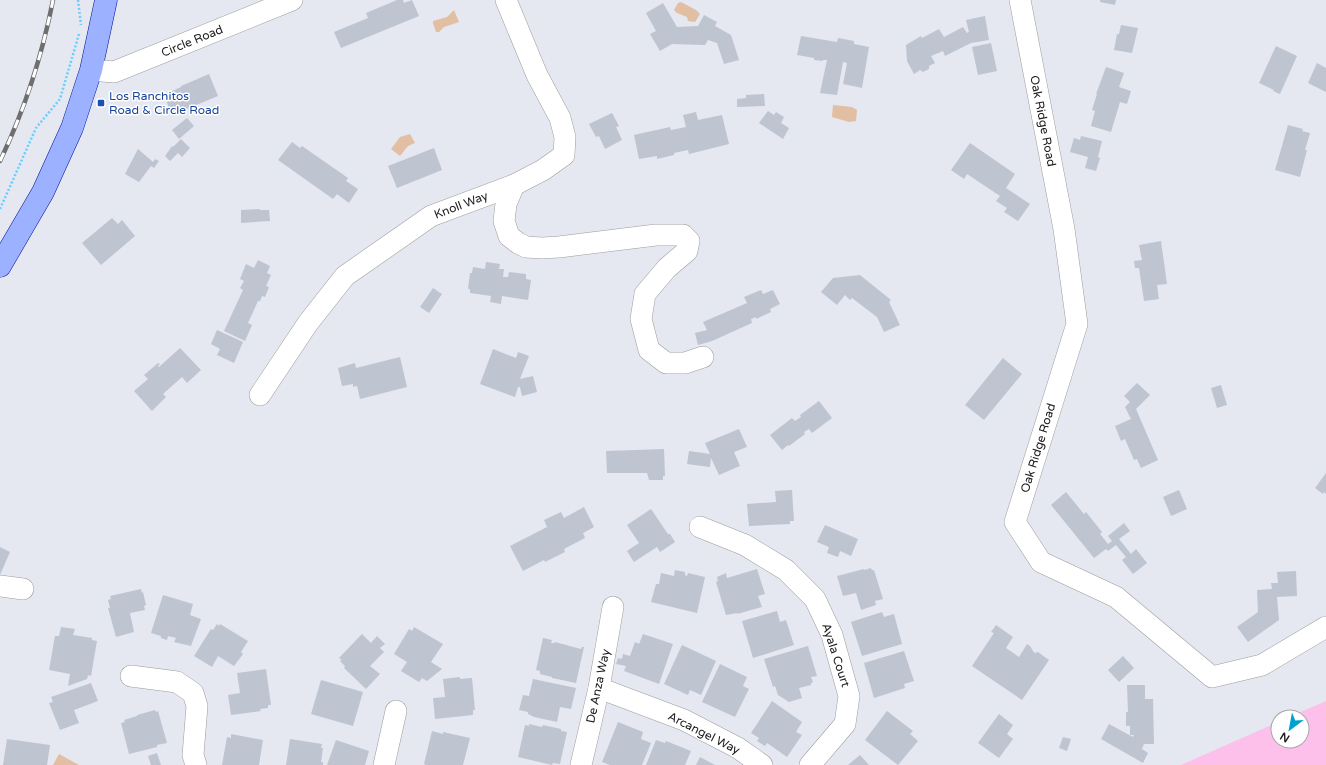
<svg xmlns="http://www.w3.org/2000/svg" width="1326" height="765" viewBox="0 0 1326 765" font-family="'Varela Round',sans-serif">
<rect width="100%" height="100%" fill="#e5e7f1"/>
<path fill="#fdc0eb" d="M1326,701V765H1181L1278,722V741H1302V717H1289Z"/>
<g fill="#e2bfa3">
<path d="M681,2L696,10L700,14L695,22L688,21L687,17L677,13L674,10L678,3Z"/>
<path d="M454,10L459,22L444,27L439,32H436L433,23V21L447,17Z"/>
<path d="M833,105L852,107L857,110L856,121L849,122L832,117Z"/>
<path d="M410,134L415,143L408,146L400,156L391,149L400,137Z"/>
<path d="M59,754L79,765H53Z"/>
</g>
<g fill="#bec5d1">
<path d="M397,0H403L404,3L412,0L419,16L341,48L334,32L368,18L366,13Z"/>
<path d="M1100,0H1116L1115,5L1100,2Z"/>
<path d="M663,3L677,27L698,26L704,15L717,22L715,26L731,35L739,60L724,64L717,43L708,40L705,45L672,44L660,51L650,34L656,31L646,13Z"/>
<path d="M985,16L989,40L971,43L945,56L943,51L931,56L935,63L929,66V69L923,72L920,70L914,74L907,61L906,45L921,36L922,38L939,29L944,37L963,27L967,33L969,32L966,20Z"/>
<path d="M1121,25L1138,28L1132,53L1114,50L1117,34H1119Z"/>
<path d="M801,36L837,42L838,38L854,41V44L869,47L862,88L843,84L847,63L843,62L837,95L820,93L827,60H823V61L814,60V58L797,55Z"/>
<path d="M991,43L997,71L978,75L972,47Z"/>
<path d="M1276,46L1297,56L1280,94L1273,91L1274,90L1259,83Z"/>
<path d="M1317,63L1326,68V92L1308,83Z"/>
<path d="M1106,67L1124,73L1119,87L1131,91L1127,104L1120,102L1111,132L1091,126L1095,111L1092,110L1097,94H1096Z"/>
<path d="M209,74L218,96L172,115L164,95L181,87V86Z"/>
<path d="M764,94L765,106L737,107V99L746,98V95Z"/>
<path d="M768,111L774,115L776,112L784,117L781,123L789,128L783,139L759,123Z"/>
<path d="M696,112L698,120L722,115L729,144L689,154L688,150L674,153V155L657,159V156L639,159L634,135L670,127L671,130L686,127L683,115Z"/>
<path d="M612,113L619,126L616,127L622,140L605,149L599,136L596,137L589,124Z"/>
<path d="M187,118L194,126L179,139L172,130Z"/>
<path d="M1288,125L1303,129L1302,131L1310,133L1305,150H1307L1300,177L1275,170Z"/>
<path d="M1081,136L1102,141L1098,157L1100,158L1096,171L1085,168L1088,157L1070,152L1074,138L1080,140Z"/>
<path d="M181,139L190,148L182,157L178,153L170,161L165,156L172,146L173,147Z"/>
<path d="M292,142L300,148L302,146L348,178L346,181L358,189L349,203L337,194L333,199L278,160Z"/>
<path d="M970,143L1015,174L1006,188L1030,204L1018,221L1004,212L1007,208L996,201L1000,196L967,174L964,179L951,170Z"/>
<path d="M434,148L442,170L397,188L388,166Z"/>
<path d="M138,149L153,162L155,159L159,161L154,168L151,166L139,182L125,174Z"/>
<path d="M260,209V210H269L270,221L241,223V210Z"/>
<path d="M112,218L118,224L122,220L135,236L101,265L82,243Z"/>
<path d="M1161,241L1167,284L1157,285L1159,299L1144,301L1139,268H1135L1134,261L1142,260L1139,245Z"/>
<path d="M258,260L270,266L267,273L271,275L266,286L269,287L265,297L262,296L260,301H258L248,323L252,325L245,341L224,331L243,290L240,288L244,281L240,279L246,264L254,268Z"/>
<path d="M486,262L500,264L499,269H504L503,277H508L509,272L526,274V279L531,280L528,300L502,296L501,304L490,302L491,296L470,293V289H468L470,273H472L473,267L485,269Z"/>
<path d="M860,275L891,300L889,302L900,325L884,332L877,317L852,298L850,300L845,295L837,305L821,292L833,278Z"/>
<path d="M433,288L442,294L429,313L420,307Z"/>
<path d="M761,290L763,294L773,290L780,304L770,309L771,312L756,319V317L751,319L752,323L712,341L698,345L695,333L707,330L703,322L747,303L744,297Z"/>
<path d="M217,330L243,342L234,363L217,355L220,349L211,344Z"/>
<path d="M180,348L201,370L187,383L182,377L163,394L166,397L152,411L134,391L148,379L144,375L158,363L160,364L158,366L159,367Z"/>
<path d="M493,349L516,358L518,352L529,356L520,379L533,376L537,392L522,396L520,387H518L515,397L480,384Z"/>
<path d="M400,357L407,387L360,399L357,386L353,387V384L342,386L338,368L355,363L356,368Z"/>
<path d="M1003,358L1022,374L984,420L965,405Z"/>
<path d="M1137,383L1150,395L1136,409L1158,460L1141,468L1137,459L1134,460L1125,439L1121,441L1115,426L1131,419L1125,407L1130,402L1124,396Z"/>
<path d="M1221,385L1227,405L1217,408L1211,388Z"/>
<path d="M819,401L832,418L812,433L809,429L804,432L805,434L789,446L788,445L782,450L770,435L792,418L795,421L801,417L800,415Z"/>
<path d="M739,429L747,447L734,452L740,466L719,475L711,458L710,467L687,464L689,451L710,454L705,443Z"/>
<path d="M664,449L665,476H663V480H649L647,473H607L606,451Z"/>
<path d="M1326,473V494L1324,492L1323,494L1315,488Z"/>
<path d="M792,490L794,521H790V524L749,526L747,504L776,502L775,491Z"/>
<path d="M1179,490L1187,509L1171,516L1163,497Z"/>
<path d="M1066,492L1084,514L1086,512L1102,532L1100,534L1108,544L1112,541L1108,536L1124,523L1130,531L1119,539L1131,554L1136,549L1147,563L1133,574L1122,560L1126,557L1116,545L1108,551L1106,549L1094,558L1051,505Z"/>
<path d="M584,507L594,527L583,533L585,538L564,549L565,552L545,562L544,560L523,571L510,546L547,527L544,520L561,512L564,518Z"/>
<path d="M651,509L668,534H670L675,542L660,552L657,547L634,562L627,551L639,543L627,525Z"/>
<path d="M825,525L858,539L851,556L840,551L838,557L827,553L829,547L817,542Z"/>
<path d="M0,547L10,552L0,575Z"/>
<path d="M871,568L872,570H874L883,599L875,601L876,605L861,610L856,593L843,596L837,576L864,569V570Z"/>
<path d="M757,569L765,594L758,596L762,607L737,614V613L726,615L716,582L718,581L717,577L726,573L727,578Z"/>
<path d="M675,570L685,572V575L687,576L688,573L705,577L697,613L651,602L656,584H659L661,573L674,576Z"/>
<path d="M1296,571L1297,596L1277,597L1279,620L1248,642L1237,627L1258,612L1257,590L1272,589L1271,583H1278L1277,572Z"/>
<path d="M141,589L142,593L143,592L146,605L144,606L145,610L130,613L134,632L116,637L108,608H110L108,600L111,599L110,596Z"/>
<path d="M163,595L193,604L190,615L201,619L191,646L174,642L176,638L168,636L167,640L161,638V636L151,633Z"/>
<path d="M777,611L780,622L786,620L794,645L753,658L742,621Z"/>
<path d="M882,612L884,617L894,614L902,644L862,656L851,622Z"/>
<path d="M217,624L219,626L220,624L248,641L241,652L243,654L234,666L218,656L212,667L194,656L211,629L213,630Z"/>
<path d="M996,625L1013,637L1006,648L1019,657L1027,644L1030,646L1033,651L1035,653L1038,652L1049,660L1022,700L972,666L994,633L991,632Z"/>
<path d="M61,627L75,629L73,635L92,638V640L97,641L91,676L88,675L87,679L68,686L70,674L49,670L55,636H59Z"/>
<path d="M414,627L443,644L431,662L442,669L427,681L422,678L419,682L401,671L407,662L394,654L409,629L412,631Z"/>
<path d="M362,634L371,643L377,636L385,644L380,648L384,652L370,666L380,674L366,689L344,668L345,666L340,661L342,660L339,658Z"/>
<path d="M643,634L673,644L659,684L624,671L626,666L616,664L618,658L622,659L623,654L630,656L635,642L639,644Z"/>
<path d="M543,638L552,640L551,643H555V642L581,649L582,647H584L576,683L552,678V677L540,674V671L536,670Z"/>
<path d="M682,645L716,661L701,695L690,690L688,695L664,684Z"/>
<path d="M808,646L817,676L811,677L813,682L811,683V685L799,688L802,698L789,702L778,695L775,686L773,687L764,659Z"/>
<path d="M904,651L914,681L904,684L905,688L874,698L864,663Z"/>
<path d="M1123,656L1134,668L1119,682L1108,670Z"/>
<path d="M720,664L747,677L743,686L749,689L735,717L702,702Z"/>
<path d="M266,669L271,705H268V708L260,709L261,711L231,715L228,695L240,693L237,673Z"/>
<path d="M460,677V679L472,678L475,710H473V715L435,719L433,698L445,697L443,679Z"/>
<path d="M533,679L576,688L571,709L560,707L557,722L534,717L528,714V712L519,710L523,695L529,696Z"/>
<path d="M321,680L363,692L353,726L311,714Z"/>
<path d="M91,683L98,701L74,710L79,723L60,730L49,703L53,702L51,697Z"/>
<path d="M1127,685H1145V699H1153L1154,744H1144L1142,749L1148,753L1143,763L1101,739L1109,724L1133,737L1134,735H1130V726H1126V712H1128Z"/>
<path d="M772,701L802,722L796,732L802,735L787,757L767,743L765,746L757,741L759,738L751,733Z"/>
<path d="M155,710L156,712L158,711L167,743L157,745V747L129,754L121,723L125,722L124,720L137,716V715Z"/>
<path d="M887,711L913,731L910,734L918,741L898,765L865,740Z"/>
<path d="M999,714L1013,725L1007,734L1013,739L999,758L978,743Z"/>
<path d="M618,722L643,732L641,739L651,743L642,765H610L602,762Z"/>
<path d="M529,724L542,727L543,725L561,729V731L567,732L560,764L553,763L552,765L518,757L525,725L529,726Z"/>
<path d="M432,731L443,734V732L470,738L463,765H426L424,764Z"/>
<path d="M231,734L263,740L259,765H222L227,737L231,738Z"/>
<path d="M1063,737L1071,739L1067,751L1059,748Z"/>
<path d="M7,739L50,745L47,765H3Z"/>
<path d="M290,739L322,744L321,748H323L321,762H323V765H286Z"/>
<path d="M336,740L369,751L365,765H327Z"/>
<path d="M656,740L665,743L666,741L691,751L685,765H646Z"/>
<path d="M157,753L161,765H151L148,756Z"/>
<path d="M860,755L869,765H848Z"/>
<path d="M700,757L715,765H696Z"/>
</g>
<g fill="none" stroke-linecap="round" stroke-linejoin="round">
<g stroke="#9d9d9d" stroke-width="22">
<g id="minor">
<path d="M1020,0L1064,229L1077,324L1015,522L1041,562L1116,597L1212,677L1262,665L1326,627"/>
<path d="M91,70L114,72L292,0"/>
<path d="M514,185L506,204L504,221L509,236L518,243L526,247L542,248L559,247L656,235H683L689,241L687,251L667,268L645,294L641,319L649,350L666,363H685L703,357"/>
<path d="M260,395L308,323L345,276L431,216L514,185L543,170L564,155L565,137L560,118L537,75L506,0"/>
<path d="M700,527L745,545L786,570L815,599L832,635L849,696L845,724L810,765"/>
<path d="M0,586L23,589"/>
<path d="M131,676L177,682L193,693L197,706L193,755L196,765"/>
<path d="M599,688L684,720L738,748L762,765"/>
<path d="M384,765L396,711"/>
<path d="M581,765L599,688L613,607"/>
</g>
</g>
<g stroke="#00119b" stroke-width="23">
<path id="major" d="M0,266L43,192L72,128L91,70L106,0"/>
</g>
<g stroke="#68ceff" stroke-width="2.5" stroke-dasharray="2 2" stroke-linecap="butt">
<path d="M78,0L81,25"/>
<path d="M0,209L36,128L60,99L79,34"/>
</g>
<use href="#minor" stroke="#fff" stroke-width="21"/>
<use href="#major" stroke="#9cb1ff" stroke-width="22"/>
<g stroke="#6e6e6e" stroke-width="4.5">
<path id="rail" d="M0,161C25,109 42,56 53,0"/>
</g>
<use href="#rail" stroke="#fff" stroke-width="3" stroke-dasharray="9" stroke-linecap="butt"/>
</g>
<rect fill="#1a4fb4" stroke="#fff" stroke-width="1.5" x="97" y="99" width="8" height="8" rx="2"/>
<g text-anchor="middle" stroke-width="3" stroke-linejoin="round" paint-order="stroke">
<g font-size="12" fill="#202020" stroke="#fff">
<text transform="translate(192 41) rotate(-22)" y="4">Circle Road</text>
<text transform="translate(1043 121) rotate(79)" y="4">Oak Ridge Road</text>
<text transform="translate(461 205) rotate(-21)" y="4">Knoll Way</text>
<text transform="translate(1038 448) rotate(-73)" y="4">Oak Ridge Road</text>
<text transform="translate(836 655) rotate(72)" y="4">Ayala Court</text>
<text transform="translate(598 686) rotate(-78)" y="4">De Anza Way</text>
<text transform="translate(704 733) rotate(27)" y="4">Arcangel Way</text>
</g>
<g font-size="12" fill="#164399" stroke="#fff" text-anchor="start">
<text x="109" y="100">Los Ranchitos<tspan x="109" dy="14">Road &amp; Circle Road</tspan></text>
</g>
</g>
<g transform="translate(1290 729) rotate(212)"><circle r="19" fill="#ffffff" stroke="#a6a6a6"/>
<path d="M0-3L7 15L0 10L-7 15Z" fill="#00a1cf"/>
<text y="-6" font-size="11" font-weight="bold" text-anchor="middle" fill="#202020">N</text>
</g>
</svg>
